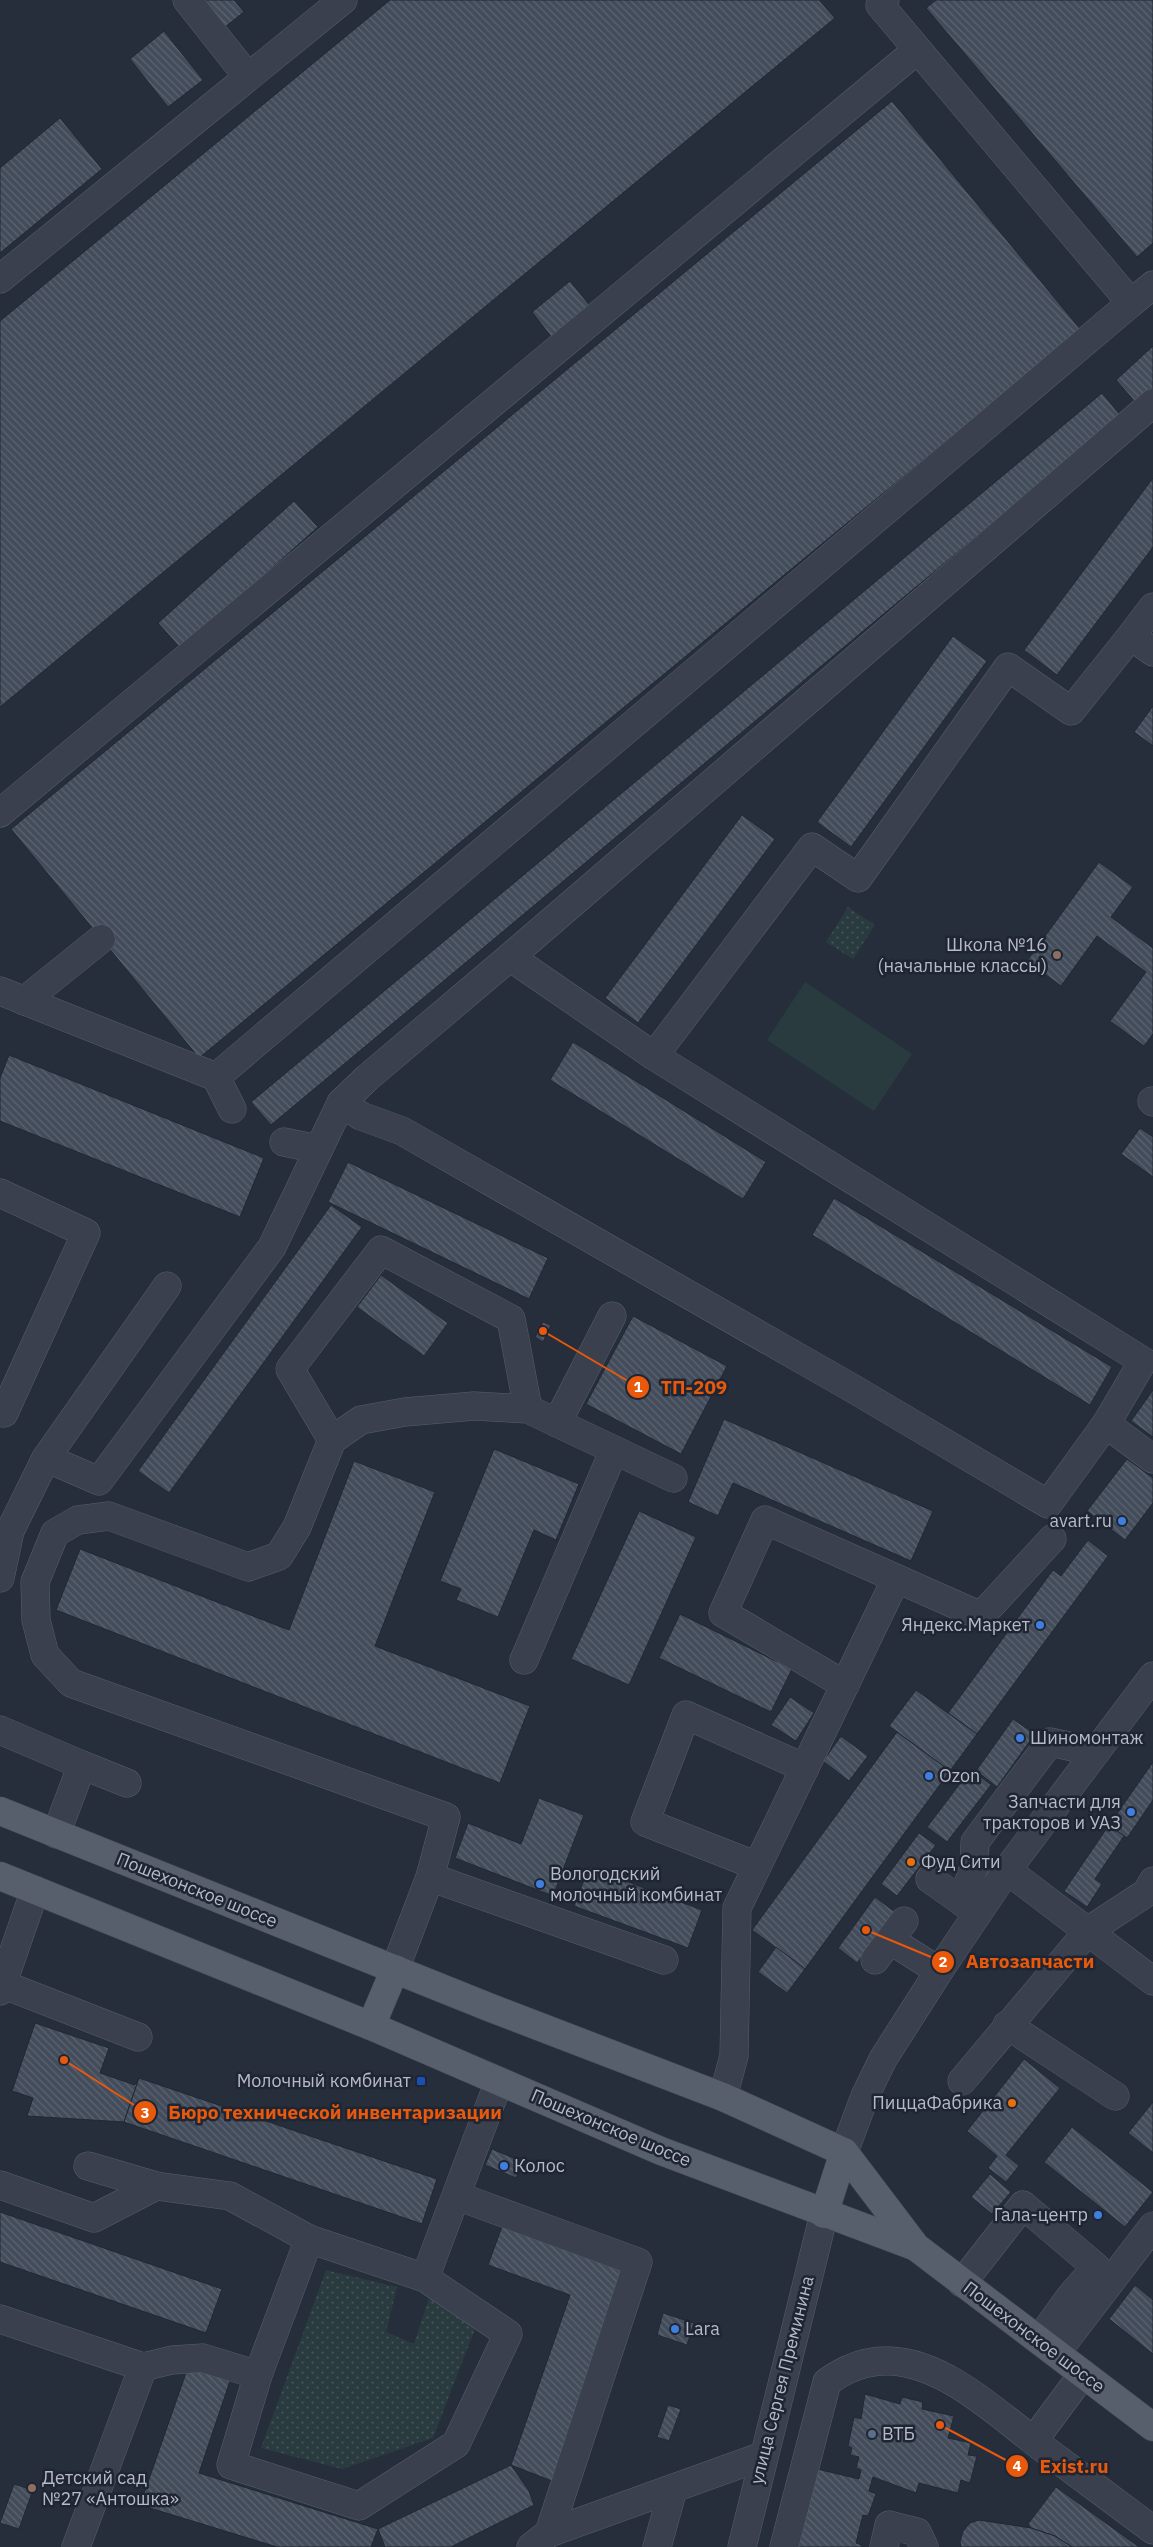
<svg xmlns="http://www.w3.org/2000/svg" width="1153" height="2547" viewBox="0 0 1153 2547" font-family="'IBM Plex Sans',sans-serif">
<defs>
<pattern id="park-dots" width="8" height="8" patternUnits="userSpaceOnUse" patternTransform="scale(1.25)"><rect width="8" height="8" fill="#293b3e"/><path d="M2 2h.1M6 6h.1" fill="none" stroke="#465558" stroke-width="1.8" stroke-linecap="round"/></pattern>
<pattern id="building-back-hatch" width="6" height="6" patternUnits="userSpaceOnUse" patternTransform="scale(1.25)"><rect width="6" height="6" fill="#434c5b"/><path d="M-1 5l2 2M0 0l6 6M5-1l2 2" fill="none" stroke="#5c6471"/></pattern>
</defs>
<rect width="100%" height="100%" fill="#262e3c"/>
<g fill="url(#park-dots)">
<path d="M848,907L875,925L853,959L826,942Z"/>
<path d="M326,2270L397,2287L386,2332L414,2344L430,2295L478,2321L433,2438L342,2469L261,2448Z"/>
</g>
<path fill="#293b3e" d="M805,982L912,1054L874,1111L767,1040Z"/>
<g fill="url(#building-back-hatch)" stroke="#212734">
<path d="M203,0H234L244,12L225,27Z"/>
<path d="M390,0H819L835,18L0,707V321Z"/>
<path d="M936,0H1153V243L1137,257L926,8Z"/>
<path d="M164,31L203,80L168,107L130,59Z"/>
<path d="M892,101L1081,330L199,1058L11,829Z"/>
<path d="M60,118L102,169L0,253V168Z"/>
<path d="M570,281L595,312L556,343L532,312Z"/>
<path d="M1153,346V388L1136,403L1116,380Z"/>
<path d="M1102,393L1121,416L271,1125L251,1102Z"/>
<path d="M1153,478V547L1057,675L1024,650Z"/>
<path d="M294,501L318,527L181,649L158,623Z"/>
<path d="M953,636L987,661L851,847L817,822Z"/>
<path d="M1153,706V746L1134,732Z"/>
<path d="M742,815L775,839L638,1023L605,998Z"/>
<path d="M1099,862L1133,887L1111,917L1153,948V1034L1144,1046L1110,1021L1146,972L1097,936L1061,986L1027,961Z"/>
<path d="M573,1042L766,1162L743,1199L550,1080Z"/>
<path d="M9,1055L264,1158L240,1217L0,1121V1078Z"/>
<path d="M1140,1128L1153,1137V1177L1121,1154Z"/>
<path d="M348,1162L548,1258L529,1299L328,1202Z"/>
<path d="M834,1198L1112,1367L1090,1405L812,1235Z"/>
<path d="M331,1205L362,1227L169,1493L138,1471Z"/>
<path d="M381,1275L448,1323L424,1356L357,1307Z"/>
<path d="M633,1316L727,1366L681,1454L586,1404Z"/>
<path d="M543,1322L551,1325L543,1342L535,1337Z"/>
<path d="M1153,1390V1437L1131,1421Z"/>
<path d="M724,1419L933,1511L911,1561L733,1483L718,1516L688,1502Z"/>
<path d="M494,1449L579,1484L556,1540L534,1530L498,1617L456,1600L461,1589L440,1581Z"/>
<path d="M1127,1459L1153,1478V1503L1125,1540L1087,1511Z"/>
<path d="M354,1461L435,1492L375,1646L530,1706L500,1783L56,1610L80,1549L289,1630Z"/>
<path d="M639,1511L696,1537L629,1685L571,1659Z"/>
<path d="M1088,1540L1108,1556L977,1734L948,1713L1053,1570L1061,1576Z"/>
<path d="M680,1614L792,1669L771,1712L659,1658Z"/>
<path d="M916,1690L977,1734L950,1771L889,1726Z"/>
<path d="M790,1697L814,1713L796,1741L771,1725Z"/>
<path d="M1013,1719L1035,1734L997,1787L976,1771Z"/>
<path d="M897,1732L950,1771L805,1969L752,1930Z"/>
<path d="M841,1736L868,1756L849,1781L823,1761Z"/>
<path d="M1153,1762V1800L1127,1838L1109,1825Z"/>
<path d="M971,1769L991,1785L947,1842L927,1827Z"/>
<path d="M539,1798L584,1815L553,1896L455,1858L468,1823L521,1844Z"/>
<path d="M1109,1825L1124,1836L1095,1879L1102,1884L1087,1907L1064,1891Z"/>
<path d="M919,1833L936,1845L897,1896L881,1884Z"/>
<path d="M589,1867L702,1910L688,1948L574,1906Z"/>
<path d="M875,1897L895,1912L857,1963L838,1948Z"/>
<path d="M776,1947L805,1969L787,1993L758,1972Z"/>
<path d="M35,2023L109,2048L100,2073L135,2085L139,2078L124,2122L27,2116L33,2098L12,2091Z"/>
<path d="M1024,2059L1060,2088L1006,2155L1019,2166L1006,2182L988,2168L997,2156L967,2131Z"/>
<path d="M139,2078L437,2179L422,2224L124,2122Z"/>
<path d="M1153,2102V2153L1128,2133Z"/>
<path d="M1072,2127L1153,2192L1125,2227L1044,2162Z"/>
<path d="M492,2149L523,2162L516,2178L485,2165Z"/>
<path d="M990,2174L1011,2192L992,2214L971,2197Z"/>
<path d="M0,2212L222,2289L206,2333L0,2262Z"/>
<path d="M503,2224L625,2268L552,2481L511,2465L570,2295L488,2265Z"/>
<path d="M1135,2285L1153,2300V2354L1109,2319Z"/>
<path d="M663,2313L694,2323L687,2345L657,2335Z"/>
<path d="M189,2364L231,2378L199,2473L378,2529L371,2547H277L140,2505Z"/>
<path d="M865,2394L900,2404L902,2397L923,2402L922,2409L954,2416L948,2438L971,2443L968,2455L977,2456L970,2483L961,2480L958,2493L919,2483L916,2493L873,2477L869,2491L876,2494L868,2516L863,2515L856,2543L862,2545L861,2547H798L817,2469L859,2479L861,2470L856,2468L859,2457L850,2455L852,2448L848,2446L854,2417L861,2419Z"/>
<path d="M668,2405L681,2409L669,2441L657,2437Z"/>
<path d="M511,2465L529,2491L534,2505L451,2547H385L378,2529Z"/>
<path d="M14,2484L33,2490L19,2529L0,2523Z"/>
<path d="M1056,2487L1135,2544L1139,2547H1072L1055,2536L1031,2528L1028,2524Z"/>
<path d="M979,2520L1031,2528L1055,2536L1072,2547H961L960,2542L963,2531L970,2523Z"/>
</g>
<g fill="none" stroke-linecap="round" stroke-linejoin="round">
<g stroke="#585e6b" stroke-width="29">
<g id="minor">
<path d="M187,0L248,77"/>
<path d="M885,0L880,5L1131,303L1153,285"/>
<path d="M0,279L343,0"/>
<path d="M1153,403L510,957L367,1078L341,1103L361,1116L402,1131L852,1388L1048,1504L1106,1424L1143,1361L654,1056L812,847L858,878L1008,667L1071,711L1131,636L1153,652"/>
<path d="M1131,636L1153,607"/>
<path d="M0,813L917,50"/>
<path d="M510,957L654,1056"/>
<path d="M0,991L216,1077L232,1109"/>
<path d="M24,1001L101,939"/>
<path d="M216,1077L1131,303"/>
<path d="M1152,1101L1153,1102"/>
<path d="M284,1142L318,1149"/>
<path d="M0,1193L86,1233L4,1413L0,1411"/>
<path d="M557,1423L612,1316"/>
<path d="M1106,1424L1153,1459"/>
<path d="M332,1440L290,1369L381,1250L511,1319L528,1409"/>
<path d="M46,1458L167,1286"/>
<path d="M0,1578L10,1531L46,1458L99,1481L272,1247L341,1103"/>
<path d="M524,1660L614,1450"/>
<path d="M845,1685L723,1613L765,1520L981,1616L1052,1539"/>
<path d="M0,1730L82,1765L56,1834"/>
<path d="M82,1765L127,1783"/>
<path d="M757,1866L645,1822L686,1715L805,1768"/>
<path d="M1007,1870L1153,1981"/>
<path d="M430,1877L446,1817L71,1683L45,1655L36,1620L35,1582L55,1533L78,1520L109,1516L248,1567L279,1556L297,1527L332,1440L361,1420L405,1412L474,1406L528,1409L673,1478"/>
<path d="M930,1879L975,1911"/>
<path d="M962,1902L974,1867L975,1842L1050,1742L1096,1752"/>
<path d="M904,1921L890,1940L939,1971"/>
<path d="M875,1960L890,1940"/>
<path d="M395,1969L430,1877L664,1960"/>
<path d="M2,1984L138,2037"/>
<path d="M0,1991L35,1890"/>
<path d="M1007,2025L1115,2096"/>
<path d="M962,2081L1088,1931L1146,1893L1153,1881"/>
<path d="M723,2097L734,2056L737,1908L896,1579"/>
<path d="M844,2152L865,2096L883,2059L941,1968L1007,1870L1153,1676"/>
<path d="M88,2166L156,2186"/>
<path d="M0,2185L94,2218L156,2186L230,2196L309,2239L425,2278L499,2081"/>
<path d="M457,2196L638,2262L549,2533"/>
<path d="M309,2239L258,2375L231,2465L359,2506L456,2444L508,2334L425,2278"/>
<path d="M962,2283L1023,2205L1096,2267L1070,2297L1039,2340"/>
<path d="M0,2319L143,2367L76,2547"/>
<path d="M1056,2353L1153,2226"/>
<path d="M143,2367L172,2360L203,2358L258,2375"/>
<path d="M1034,2440L1083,2374"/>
<path d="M531,2547L549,2533L763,2456"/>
<path d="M657,2547L673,2489"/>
<path d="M742,2547L824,2214"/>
<path d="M784,2547L827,2382C846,2368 866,2360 890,2361C945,2363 998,2414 1040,2446C1078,2474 1115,2502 1153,2530"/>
<path d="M884,2547L889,2525L917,2532L924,2547"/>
</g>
</g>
<g stroke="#434956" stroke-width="29">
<g id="major">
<path d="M0,1811L491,2008L723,2097L844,2152L916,2247L1153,2427"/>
<path d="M0,1876L371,2026L661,2151L916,2247"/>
<path d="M371,2026L395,1969"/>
<path d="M824,2214L844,2152"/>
</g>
</g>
<use href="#minor" stroke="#3a404d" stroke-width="28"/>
<use href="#major" stroke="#585f6c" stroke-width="28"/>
</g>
<g fill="#8d6e63" stroke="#1f2532" stroke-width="2">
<circle cx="1057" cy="955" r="5"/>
<circle cx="32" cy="2488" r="5"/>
</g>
<g fill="#3f7fe0" stroke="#1f2532" stroke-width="2">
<circle cx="1122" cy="1521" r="5"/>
<circle cx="1040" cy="1625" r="5"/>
<circle cx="1020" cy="1738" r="5"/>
<circle cx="929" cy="1776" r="5"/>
<circle cx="1131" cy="1812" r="5"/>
<circle cx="540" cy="1884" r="5"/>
<circle cx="504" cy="2166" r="5"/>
<circle cx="1098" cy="2215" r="5"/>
<circle cx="675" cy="2329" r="5"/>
</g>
<g fill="#e8710a" stroke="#1f2532" stroke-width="2">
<circle cx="911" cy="1862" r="5"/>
<circle cx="1012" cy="2103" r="5"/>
</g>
<rect fill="#1a4fb4" stroke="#1f2532" stroke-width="2" x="416" y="2076" width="10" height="10" rx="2.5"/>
<circle fill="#5c6f8a" stroke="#1f2532" stroke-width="2" cx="872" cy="2434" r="5"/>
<g text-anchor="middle" stroke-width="5" stroke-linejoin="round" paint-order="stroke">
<g font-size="18" fill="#b6bbc8" stroke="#1f2532" text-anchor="start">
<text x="1047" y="951" text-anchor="end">Школа №16<tspan x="1047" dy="21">(начальные классы)</tspan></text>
<text x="1112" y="1527" text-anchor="end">avart.ru</text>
<text x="1030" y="1631" text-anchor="end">Яндекс.Маркет</text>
<text x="1030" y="1744">Шиномонтаж</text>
<text x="939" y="1782">Ozon</text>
<text x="1121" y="1808" text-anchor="end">Запчасти для<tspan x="1121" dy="21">тракторов и УАЗ</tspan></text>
<text x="921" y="1868">Фуд Сити</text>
<text x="550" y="1880">Вологодский<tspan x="550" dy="21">молочный комбинат</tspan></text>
<text x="411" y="2087" text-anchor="end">Молочный комбинат</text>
<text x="1002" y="2109" text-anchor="end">ПиццаФабрика</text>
<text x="514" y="2172">Колос</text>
<text x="1088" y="2221" text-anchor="end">Гала-центр</text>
<text x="685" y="2335">Lara</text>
<text x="882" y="2440">ВТБ</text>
<text x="42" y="2484">Детский сад<tspan x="42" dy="21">№27 «Антошка»</tspan></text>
</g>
<g font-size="18" fill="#b6bbc8" stroke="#1f2532">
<text transform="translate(197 1890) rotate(22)" y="6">Пошехонское шоссе</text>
<text transform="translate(611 2128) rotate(23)" y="6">Пошехонское шоссе</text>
<text transform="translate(1034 2337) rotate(37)" y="6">Пошехонское шоссе</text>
<text transform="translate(782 2380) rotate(-76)" y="6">улица Сергея Преминина</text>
</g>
</g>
<path fill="none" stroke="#e8590c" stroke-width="2" d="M543 1331L638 1387M866 1930L943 1962M64 2060L145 2112M940 2425L1017 2466"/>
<g fill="#e8590c" stroke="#1f2532" stroke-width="2">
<circle cx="543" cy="1331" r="5"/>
<circle cx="866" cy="1930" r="5"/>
<circle cx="64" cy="2060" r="5"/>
<circle cx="940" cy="2425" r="5"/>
<circle cx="638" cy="1387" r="12"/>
<circle cx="943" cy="1962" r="12"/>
<circle cx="145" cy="2112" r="12"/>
<circle cx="1017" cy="2466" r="12"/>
</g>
<g font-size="15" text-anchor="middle" font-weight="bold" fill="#fff">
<text x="638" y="1392">1</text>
<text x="943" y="1967">2</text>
<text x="145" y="2118">3</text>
<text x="1017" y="2471">4</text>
</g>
<g font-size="19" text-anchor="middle" font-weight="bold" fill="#e8590c" stroke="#1f2532" stroke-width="5" stroke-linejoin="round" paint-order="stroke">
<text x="694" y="1394">ТП-209</text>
<text x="1030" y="1968">Автозапчасти</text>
<text x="335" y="2119">Бюро технической инвентаризации</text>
<text x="1074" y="2473">Exist.ru</text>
</g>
</svg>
